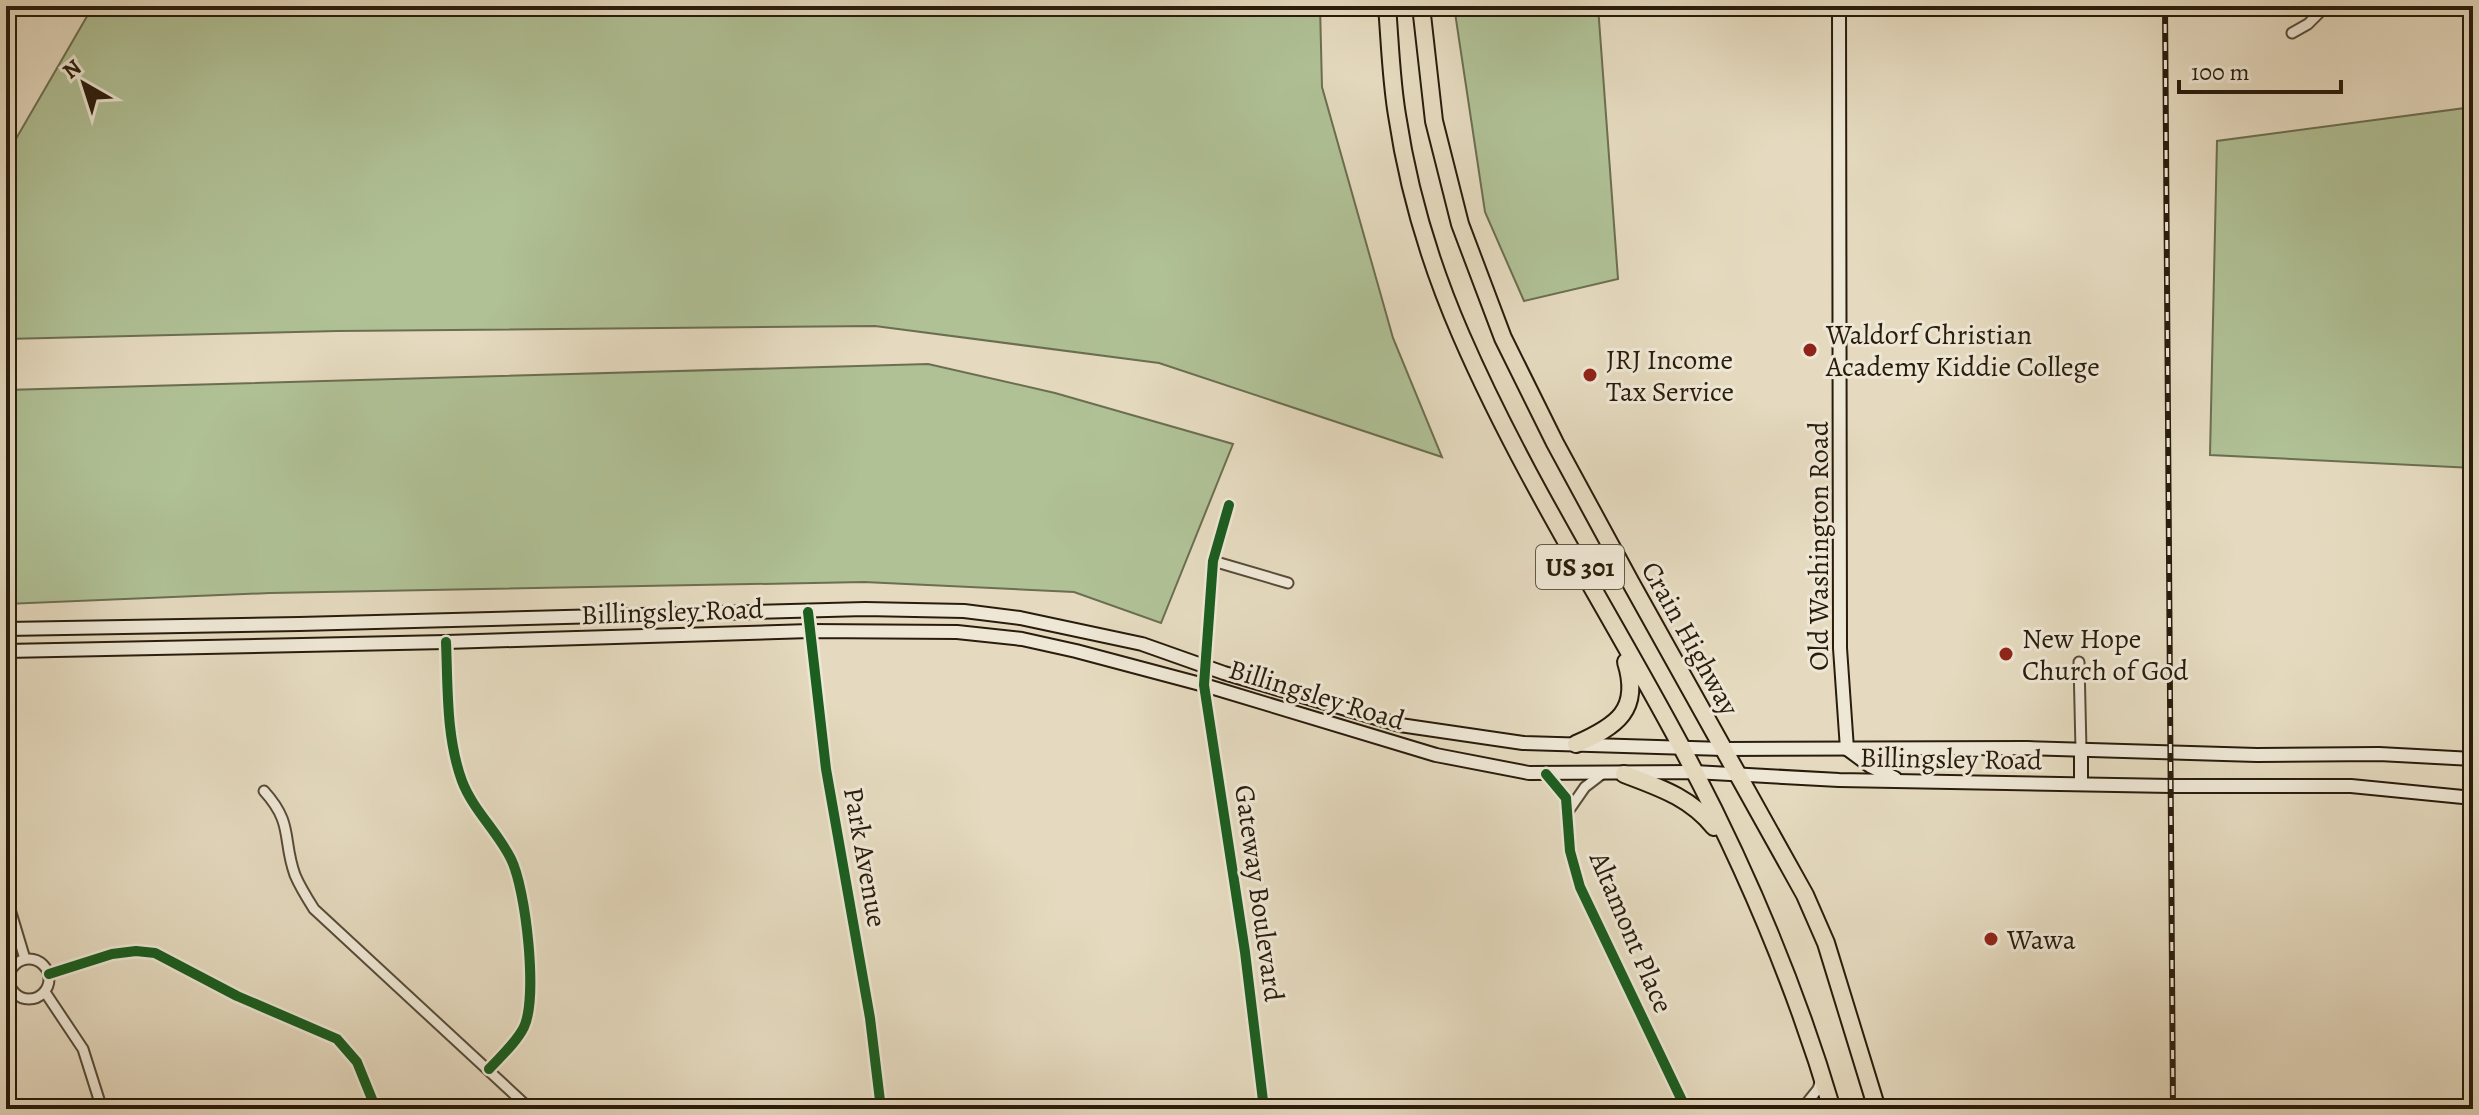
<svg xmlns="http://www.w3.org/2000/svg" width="2479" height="1115" viewBox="0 0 2479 1115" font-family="Alegreya,serif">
<rect width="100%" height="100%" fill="#e5dabf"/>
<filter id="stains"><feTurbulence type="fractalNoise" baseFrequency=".0025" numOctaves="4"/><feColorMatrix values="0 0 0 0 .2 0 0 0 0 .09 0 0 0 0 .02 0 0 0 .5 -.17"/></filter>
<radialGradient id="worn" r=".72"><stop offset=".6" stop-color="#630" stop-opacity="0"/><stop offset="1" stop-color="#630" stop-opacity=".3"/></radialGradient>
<g fill="#b0c196" stroke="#6c6e51" stroke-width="2">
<path d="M93,6H1320L1322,87L1393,338L1442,457L1159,363L875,326L337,331L6,339V156Z"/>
<path d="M1454,6H1598L1618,279L1524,301L1485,212Z"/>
<path d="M2473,107V468L2210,455L2217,141Z"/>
<path d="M928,364L1055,393L1233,444L1161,623L1074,592L864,582L270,593L6,604V390Z"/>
</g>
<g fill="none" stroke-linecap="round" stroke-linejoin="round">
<g stroke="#584c39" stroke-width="13">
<g id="street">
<path d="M2430,6L2473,10"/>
<path d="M2292,33L2308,24L2326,6"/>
<path d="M1229,505L1213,561L1204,685L1245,952L1264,1109"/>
<path d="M1213,561L1288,583"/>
<path d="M808,612L826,769L870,1018L881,1109"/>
<path d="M446,642C448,689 446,737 462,781C473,810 498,832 511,859C526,889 538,997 524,1027C516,1043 501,1056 489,1069"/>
<path d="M2079,662L2081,750"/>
<path d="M1546,774L1566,798L1570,851L1580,887L1686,1109"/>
<path d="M264,791C294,824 282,839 295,875C300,887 307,898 314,909L530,1109"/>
<path d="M1569,810L1585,787L1602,774"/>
<path d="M6,896L25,959"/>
<circle cx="29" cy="979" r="20"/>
<path d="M49,974L112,954L136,951L155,953L237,996L337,1039L357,1062L376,1109"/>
<path d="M45,992L83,1049L102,1109"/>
<path d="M1802,1109L1818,1089L1821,1079"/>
</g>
</g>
<g stroke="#291c0c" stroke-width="16">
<g id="secondary">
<path d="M1839,6L1840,648L1847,749"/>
<path d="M6,629L299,624L865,609L964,611L1020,618L1142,644L1224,673L1400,725L1523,743L1724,749L2027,748L2257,755L2379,754L2473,759"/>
<path d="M6,651L446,642L810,631L957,632L1022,639L1076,651L1204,685L1436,755L1529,773L1694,772L1839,780L2171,786H2351L2473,798"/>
<path d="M1847,749L1870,766L1895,778"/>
<path d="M2081,784V750"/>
</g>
</g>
<g stroke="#291c0c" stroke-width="20">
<g id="highway">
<path d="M1387,6C1390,42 1391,79 1397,115C1408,189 1431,266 1461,335C1523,478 1608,609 1681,746C1743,862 1795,984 1832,1109"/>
<path d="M1421,6L1434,121L1460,224L1503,338L1555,443L1631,583L1805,895L1826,943L1877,1109"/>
<path d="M1576,744C1617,726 1641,710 1626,662"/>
<path d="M1624,774C1658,787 1690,797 1714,827"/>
</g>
</g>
<use href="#street" stroke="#eee7d5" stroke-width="9"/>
<use href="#secondary" stroke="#eee7d5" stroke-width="12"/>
<use href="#highway" stroke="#e5dabf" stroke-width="16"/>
<g stroke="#291c0c" stroke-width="6">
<path id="rail" d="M2165,6L2173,1109"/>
</g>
<use href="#rail" stroke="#eee7d5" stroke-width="3" stroke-dasharray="9" stroke-linecap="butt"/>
<g stroke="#eee7d5" stroke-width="15">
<g id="cycleway">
<path d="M1229,505L1213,561L1204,685L1245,952L1264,1109"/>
<path d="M808,612L826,769L870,1018L881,1109"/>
<path d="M446,642C448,689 446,737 462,781C473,810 498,832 511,859C526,889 538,997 524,1027C516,1043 501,1056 489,1069"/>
<path d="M1546,774L1566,798L1570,851L1580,887L1686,1109"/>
<path d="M49,974L112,954L136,951L155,953L237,996L337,1039L357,1062L376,1109"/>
</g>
</g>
<use href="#cycleway" stroke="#1b5e20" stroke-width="10"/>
</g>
<g fill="#8f2418" stroke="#eee7d5" stroke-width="3">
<circle cx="1810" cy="350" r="8"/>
<circle cx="1590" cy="375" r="8"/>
<circle cx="2006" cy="654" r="8"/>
<circle cx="1991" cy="939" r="8"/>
</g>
<g text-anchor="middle" stroke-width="6" stroke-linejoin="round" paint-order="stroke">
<rect fill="#eee7d5" stroke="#645948" stroke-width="2" x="1536" y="545" width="88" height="44" rx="6"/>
<g font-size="26" font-weight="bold" fill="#291c0c">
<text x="1580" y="576">US 301</text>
</g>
<g font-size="28" fill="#291c0c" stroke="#eee7d5" text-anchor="start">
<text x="1826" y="344">Waldorf Christian<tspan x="1826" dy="32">Academy Kiddie College</tspan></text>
<text x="1606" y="369">JRJ Income<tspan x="1606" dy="32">Tax Service</tspan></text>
<text x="2022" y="648">New Hope<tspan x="2022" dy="32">Church of God</tspan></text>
<text x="2007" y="949">Wawa</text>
</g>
<g font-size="28" fill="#291c0c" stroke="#eee7d5">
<text transform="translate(1818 546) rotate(-90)" y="10">Old Washington Road</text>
<text transform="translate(672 611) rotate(-2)" y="10">Billingsley Road</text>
<text transform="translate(1691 638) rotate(61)" y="10">Crain Highway</text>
<text transform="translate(1317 694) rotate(17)" y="10">Billingsley Road</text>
<text transform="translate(1951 758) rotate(1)" y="10">Billingsley Road</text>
<text transform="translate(866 857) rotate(80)" y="10">Park Avenue</text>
<text transform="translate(1260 893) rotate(82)" y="10">Gateway Boulevard</text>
<text transform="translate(1632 932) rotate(67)" y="10">Altamont Place</text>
</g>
</g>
<rect width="2479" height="1115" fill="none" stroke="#e5dabf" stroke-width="32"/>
<rect x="8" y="8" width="2463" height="1099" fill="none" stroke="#291c0c" stroke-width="4"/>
<rect x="16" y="16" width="2447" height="1083" fill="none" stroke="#291c0c" stroke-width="2"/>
<g transform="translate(84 84) rotate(321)" stroke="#eee7d5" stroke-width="6" paint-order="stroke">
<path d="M0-6L14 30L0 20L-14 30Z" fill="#291c0c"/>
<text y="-12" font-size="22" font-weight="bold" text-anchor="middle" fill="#291c0c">N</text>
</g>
<path d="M2179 80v12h162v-12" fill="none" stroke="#291c0c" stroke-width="4"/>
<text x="2191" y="80" font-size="24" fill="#291c0c" stroke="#eee7d5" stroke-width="6" paint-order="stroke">100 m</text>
<rect width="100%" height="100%" filter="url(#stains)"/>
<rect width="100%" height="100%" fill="url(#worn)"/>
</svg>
